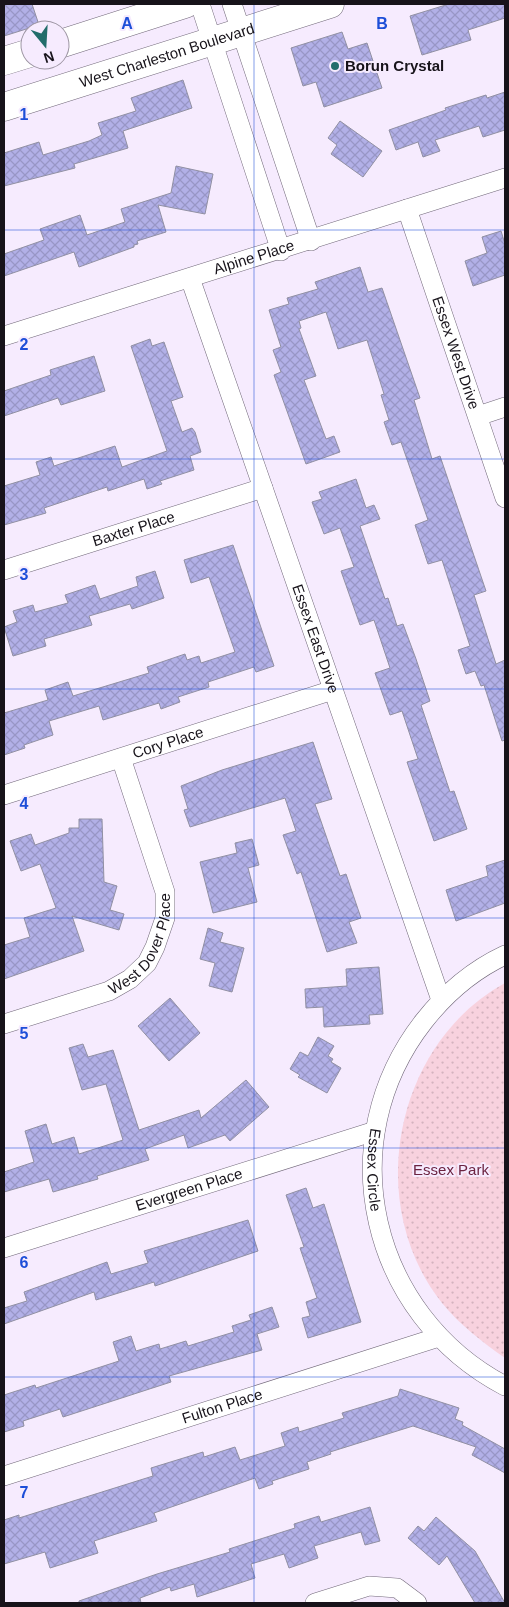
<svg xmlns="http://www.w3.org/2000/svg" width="509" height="1607" viewBox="0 0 509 1607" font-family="Helvetica,sans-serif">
<defs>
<pattern id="grass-dots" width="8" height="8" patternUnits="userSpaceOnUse" patternTransform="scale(1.25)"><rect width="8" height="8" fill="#f8d2de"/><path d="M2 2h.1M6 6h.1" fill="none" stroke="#d4b3be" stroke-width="1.8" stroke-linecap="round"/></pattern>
<pattern id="building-cross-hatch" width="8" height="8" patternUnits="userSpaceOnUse" patternTransform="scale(1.25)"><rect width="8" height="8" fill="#b2b0e7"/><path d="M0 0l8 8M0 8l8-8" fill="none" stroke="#9896c6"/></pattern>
</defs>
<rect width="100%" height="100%" fill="#f6ebfe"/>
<path fill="url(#grass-dots)" d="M505,983V1358C482,1342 460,1325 442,1303C363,1204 394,1044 505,983Z"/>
<g fill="url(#building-cross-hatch)" stroke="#9190a3">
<path d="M4,4H32L39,25L4,36Z"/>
<path d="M449,4H505V18L468,30L471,40L422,55L410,16Z"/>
<path d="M342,32L348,49L367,43L382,88L324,107L316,82L303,86L291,48Z"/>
<path d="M183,80L192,108L123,131L128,148L74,164L75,168L4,186V153L39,142L43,155L89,141L102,135L98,123L136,111L131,98Z"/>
<path d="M505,92V130L483,137L479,126L435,140L440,151L423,157L418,142L396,150L389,130L446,110L445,108L486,95L487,98Z"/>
<path d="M340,121L382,151L363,177L331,154L337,145L328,138Z"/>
<path d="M176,166L213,174L205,214L158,205L166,232L137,241L138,244L134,245V247L79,267L74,252L4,276V254L44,240L40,229L80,215L87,235L125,222L121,209L171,193Z"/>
<path d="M501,231L505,244V275L473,286L465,261L487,253L482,237Z"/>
<path d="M360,267L368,292L382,288L420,398L414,400L432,459L440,456L486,591L474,595L496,664L505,660V740L502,741L484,685L481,686L475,671L466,674L458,650L470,646L442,560L428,564L415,525L428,520L401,442L392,445L384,422L389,420L381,395L384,394L367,340L338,349L326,312L299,321L301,328L299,329L316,376L304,380L326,439L334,436L340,452L306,464L274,375L281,372L273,350L281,347L269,310L289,304L287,298L318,289L315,282Z"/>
<path d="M150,339L152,346L164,342L183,397L171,401L182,432L192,428L195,432L201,452L190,456L194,470L160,481L162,484L147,489L144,479L108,491L107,487L44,508L46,513L4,525V486L40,475L36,462L51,457L54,466L115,446L122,467L167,451L131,346Z"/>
<path d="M94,356L105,391L61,405L58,398L4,416V391L51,375L50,370Z"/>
<path d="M356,479L366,508L374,505L380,519L360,526L385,599L388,598L397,626L403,624L416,659L430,701L421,705L450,792L454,791L467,829L434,841L407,762L418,759L402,711L390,715L375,673L390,668L374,620L360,625L341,571L354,567L340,528L324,534L312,502L322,499L319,492Z"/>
<path d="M233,545L274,666L256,672L254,667L208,682L209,687L178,697L180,702L161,709L159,703L103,720L99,706L49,721L53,735L24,745L25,748L4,755V713L48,700L45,690L68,682L73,696L149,673L147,667L185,654L187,660L199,656L201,663L235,652L209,577L191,583L184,560Z"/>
<path d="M155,571L164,598L132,609L130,604L89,616L92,625L44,639L46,646L13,656L4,627L17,622L13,611L33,605L35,612L68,603L65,595L95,585L100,599L138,586L136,577Z"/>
<path d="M313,742L332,799L315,804L340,876L346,874L361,918L349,922L357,943L327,952L301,872L297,874L283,835L296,831L285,798L190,827L184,810L188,809L181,786L222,770Z"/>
<path d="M79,819H102L104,882L117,886L110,910L124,914L119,930L72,916L84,951L4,979V945L30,937L24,918L56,908L40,864L21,871L10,841L31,834L35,845L69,833V828H79Z"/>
<path d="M252,839L259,865L248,868L257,902L213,913L200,862L237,853L235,843Z"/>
<path d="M505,860V903L456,921L446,890L488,876L486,866Z"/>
<path d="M208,928L223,933L220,942L244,948L232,992L209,986L215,963L200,959Z"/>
<path d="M379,967L383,1014L369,1015L370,1024L324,1027L323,1007L306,1008L305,989L347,986L346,969Z"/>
<path d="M170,998L200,1033L169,1061L138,1026Z"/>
<path d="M318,1037L334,1046L328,1056L333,1059L331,1062L341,1068L327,1093L298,1077L300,1075L290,1069L300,1052L308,1056Z"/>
<path d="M83,1044L88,1057L113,1050L139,1130L199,1110L201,1118L246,1080L269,1107L230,1141L225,1135L188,1148L184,1135L145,1149L149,1160L97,1176L98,1179L53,1192L49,1179L4,1192V1172L34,1162L25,1131L46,1124L52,1144L74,1137L79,1154L123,1140L106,1084L82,1090L69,1048Z"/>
<path d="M306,1188L313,1208L324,1204L361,1322L308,1338L302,1318L310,1316L306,1302L317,1298L300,1248L304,1247L286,1195Z"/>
<path d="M248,1220L258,1251L155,1286L154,1282L96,1300L94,1292L4,1324V1308L27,1301L24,1292L107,1262L111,1274L148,1263L144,1251Z"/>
<path d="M272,1307L279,1327L257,1334L262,1350L169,1376L171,1382L63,1417L60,1409L23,1421L24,1426L4,1432V1395L35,1385L36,1388L119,1361L113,1342L131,1336L136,1351L159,1344L160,1349L186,1341L188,1346L234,1332L232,1326L251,1320L249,1315Z"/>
<path d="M400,1389L459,1408L455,1419L463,1422L462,1425L505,1449V1473L472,1455L476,1447L413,1426L330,1452L331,1454L307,1462L309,1469L272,1481L273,1484L259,1489L255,1478L154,1513L157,1521L94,1541L98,1553L50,1568L45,1552L4,1564V1520L19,1515V1518L153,1476L151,1468L203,1452L204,1457L235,1447L240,1460L285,1446L281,1433L298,1427L299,1432L344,1418L342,1413L398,1396Z"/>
<path d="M370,1507L380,1541L365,1545L361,1532L314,1546L318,1558L289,1568L284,1554L251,1564L255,1578L197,1597L194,1584L171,1591L170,1587L140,1598L141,1603H79V1601L157,1574L230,1552L229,1549L295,1528L294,1524L319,1516L321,1522Z"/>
<path d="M436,1517L475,1551L505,1603H475L447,1556L439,1565L408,1538L418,1526L424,1531Z"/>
</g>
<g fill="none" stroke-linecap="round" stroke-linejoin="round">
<g stroke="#716879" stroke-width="20">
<g id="minor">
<path d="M200,4L281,251"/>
<path d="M232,4L311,241"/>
<path id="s1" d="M407,209L505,498"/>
<path id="s2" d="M190,278L441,1000"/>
<path id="s3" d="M4,336L505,178"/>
<path d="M478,416L505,407"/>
<path id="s4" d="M4,570L263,488"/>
<path id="s5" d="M4,795L333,690"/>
<path id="s6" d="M505,955C473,970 446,993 424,1021C329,1142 370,1315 505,1386"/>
<path id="s7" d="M4,1024L109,991L130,979L147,963L155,947L165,918V892L121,758"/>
<path id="s8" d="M4,1248L375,1131"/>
<path id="s9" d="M4,1476L439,1337"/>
<path d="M315,1603L369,1586L397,1588L417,1603"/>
</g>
</g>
<g stroke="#716879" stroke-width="29">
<g id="primary">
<path d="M60,44L185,4"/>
<path d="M4,61L30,53"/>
<path id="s10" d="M4,107L330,4"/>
</g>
</g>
<use href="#minor" stroke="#fff" stroke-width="19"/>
<use href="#primary" stroke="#fff" stroke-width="28"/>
</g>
<path fill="none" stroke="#1d4ed8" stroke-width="1" stroke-opacity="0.55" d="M254,4V1603M4,230H505M4,459H505M4,689H505M4,918H505M4,1148H505M4,1377H505"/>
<circle fill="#226d6b" stroke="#f6ebfe" stroke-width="2" cx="335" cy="66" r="5"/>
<g text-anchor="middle" stroke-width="4" stroke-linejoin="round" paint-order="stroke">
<g font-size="15" fill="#17131a" stroke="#f6ebfe">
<text dy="5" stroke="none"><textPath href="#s10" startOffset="171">West Charleston Boulevard</textPath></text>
<text dy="5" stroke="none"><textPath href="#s3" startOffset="262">Alpine Place</textPath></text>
<text dy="5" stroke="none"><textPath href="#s1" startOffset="152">Essex West Drive</textPath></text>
<text dy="5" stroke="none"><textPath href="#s4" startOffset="136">Baxter Place</textPath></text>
<text dy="5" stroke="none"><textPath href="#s2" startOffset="382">Essex East Drive</textPath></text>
<text dy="5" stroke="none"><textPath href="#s5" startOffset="172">Cory Place</textPath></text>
<text dy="5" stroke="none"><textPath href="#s7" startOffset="171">West Dover Place</textPath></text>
<text dy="5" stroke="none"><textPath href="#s6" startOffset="266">Essex Circle</textPath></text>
<text dy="5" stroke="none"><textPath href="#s8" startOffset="194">Evergreen Place</textPath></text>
<text dy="5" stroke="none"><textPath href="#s9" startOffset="229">Fulton Place</textPath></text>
</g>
<g font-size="15" font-weight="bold" fill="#17131a" stroke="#f6ebfe" text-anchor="start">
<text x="345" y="71">Borun Crystal</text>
</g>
<g font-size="15" fill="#6c2341" stroke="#f6ebfe">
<text x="451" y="1175">Essex Park</text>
</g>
</g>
<g font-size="16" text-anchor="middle" font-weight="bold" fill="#1d4ed8" stroke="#f6ebfe" stroke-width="4" stroke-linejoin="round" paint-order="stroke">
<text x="127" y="29">A</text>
<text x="382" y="29">B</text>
<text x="24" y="120">1</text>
<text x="24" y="350">2</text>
<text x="24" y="580">3</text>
<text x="24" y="809">4</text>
<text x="24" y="1039">5</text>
<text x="24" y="1268">6</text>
<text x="24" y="1498">7</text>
</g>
<rect width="509" height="1607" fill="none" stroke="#17131a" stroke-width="10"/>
<g transform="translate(45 45) rotate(162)"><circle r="24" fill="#f6ebfe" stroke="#9d95a3"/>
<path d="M0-4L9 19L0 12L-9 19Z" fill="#226d6b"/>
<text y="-8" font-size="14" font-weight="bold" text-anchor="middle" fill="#17131a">N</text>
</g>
</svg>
